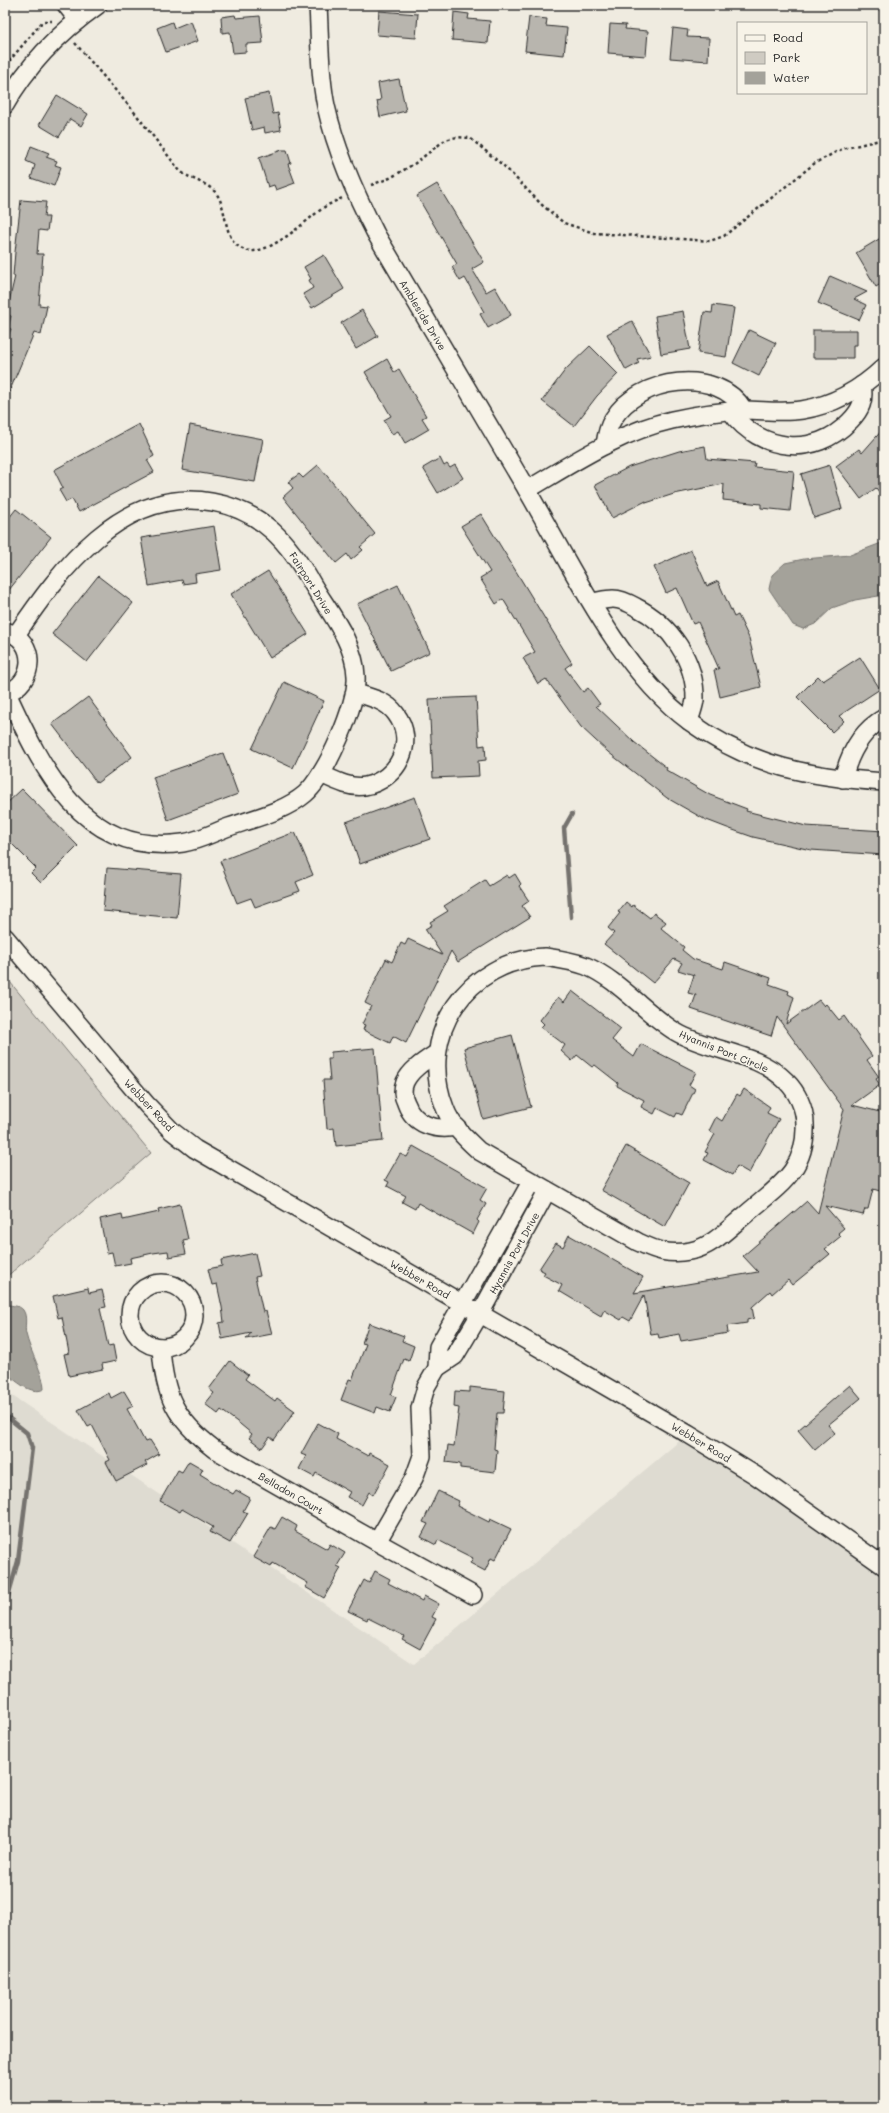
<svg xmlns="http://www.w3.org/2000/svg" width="889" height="2113" viewBox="0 0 889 2113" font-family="Mali,sans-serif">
<rect width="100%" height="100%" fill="#efebe0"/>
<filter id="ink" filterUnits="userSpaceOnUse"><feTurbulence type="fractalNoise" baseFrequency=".025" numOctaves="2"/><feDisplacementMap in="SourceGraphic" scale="8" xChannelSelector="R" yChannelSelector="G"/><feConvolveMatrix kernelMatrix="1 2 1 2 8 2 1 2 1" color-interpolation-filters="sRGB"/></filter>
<g filter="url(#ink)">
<path fill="#dedbd1" d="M5,1391L414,1664L683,1438L725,1462L884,1575V2108H5Z"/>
<path fill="#cfcbc2" stroke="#7d7b76" d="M5,976L151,1153L5,1278Z"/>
<g fill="#a4a29a" stroke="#74726e">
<path d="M884,542V595L855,600L832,608L815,624L803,629L793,625L769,589L772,575L785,563L804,559L850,555Z"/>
<path d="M9,1305C15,1306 20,1306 23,1310C28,1317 24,1327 26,1334C30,1352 44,1374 44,1389C31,1396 15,1380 5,1372V1307Z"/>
</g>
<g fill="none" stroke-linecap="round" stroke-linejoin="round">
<g stroke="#74726e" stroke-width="4.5">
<path d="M571,917L564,828L572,814"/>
<path d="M5,1415L27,1433L32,1448L18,1561L5,1607"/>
</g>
</g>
<g fill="#b8b5ae" stroke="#2b2b2b">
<path d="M379,11L418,14L416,38L377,35Z"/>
<path d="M454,12L469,14L468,19L490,21L488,43L452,40Z"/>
<path d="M235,15L236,18L260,16L263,43L246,44V52L233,53L230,32L222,33L221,17Z"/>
<path d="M529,17L547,19L546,26L567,28L564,55L525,51Z"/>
<path d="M191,21L198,41L166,52L157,28L172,22L174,28Z"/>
<path d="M610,24L626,25L625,29L648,31L646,56L608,53Z"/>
<path d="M673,28L688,30L687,37L709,38L708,61L670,58Z"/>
<path d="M399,79L406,111L380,117L377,101L381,100L378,83Z"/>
<path d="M269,93L273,114L278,113L281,130L265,133L264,127L252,130L245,98Z"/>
<path d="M57,95L88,114L81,126L70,119L59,137L39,125Z"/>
<path d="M31,146L49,153L46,157L57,161L55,165L61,167L54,186L31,178L35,165L26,161Z"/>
<path d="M282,150H287L291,163L288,164L295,183L276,190L274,185L268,187L259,158Z"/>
<path d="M437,184L484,262L472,269L486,292L495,287L511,315L488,328L480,314L484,312L465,278L460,281L452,267L457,264L417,196Z"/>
<path d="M21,200L46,202L44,217H49L47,231L39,230L37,254H43L39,305L47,306L41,335L34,333L5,402V343L11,329L8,328L11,316L6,315L15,276H13L15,252Z"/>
<path d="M884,236V282L876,287L856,253Z"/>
<path d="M324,255L344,289L312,308L303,294L313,288L309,280L311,279L304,267Z"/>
<path d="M830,276L867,292L854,299L866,305L859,320L818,303Z"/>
<path d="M713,305L734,308L726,357L698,353L704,312L712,313Z"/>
<path d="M362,310L378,336L356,349L341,323Z"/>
<path d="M683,311L690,349L661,354L655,316Z"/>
<path d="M632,321L651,356L637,359L639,363L626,370L607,334Z"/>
<path d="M749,330L776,343L759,376L733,363Z"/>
<path d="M813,330H857V345H853V358H813Z"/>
<path d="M590,346L618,374L597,396L574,426L542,401L566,369Z"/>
<path d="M387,359L394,372L399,369L426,416L422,418L429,429L405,443L398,431L392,434L384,420L391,416L365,372Z"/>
<path d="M139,424L154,456L147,460L154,472L79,512L72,499L66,502L59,490L63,488L54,470Z"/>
<path d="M190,425L263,439L255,482L182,470Z"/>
<path d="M884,428V498L876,488L861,499L836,466L859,449L862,453Z"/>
<path d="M705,446L707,459L755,463L754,467L794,471L790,511L761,508V504L723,500L724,484L674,494L646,503V501L612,518L595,485L629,467L679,451Z"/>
<path d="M440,458L444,466L447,464L450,468L455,465L463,478L438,493L423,468Z"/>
<path d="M318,465L375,534L360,547L363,550L351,560L347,554L336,563L283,497L293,488L288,482L299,474L303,478Z"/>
<path d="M830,465L842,509L814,518L801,474Z"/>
<path d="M16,509L51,537L5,595V523Z"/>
<path d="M481,514L572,663L565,668L583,692L588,688L600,704L596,706L634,742L667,768L666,770L710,795L747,809L746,811L806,826L884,831V855L811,850L753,837L730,829L704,819L667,798L608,752L581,727L546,679L538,684L523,658L535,652L503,599L496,604L480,578L490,572L461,526Z"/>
<path d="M214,526L221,570L195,574L196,582L183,584L182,580L149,586L141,538Z"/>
<path d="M691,550L707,586L718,581L734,617L738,615L749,638L761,687L720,697L714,670L719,669L698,622L693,624L677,588L666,593L654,567Z"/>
<path d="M268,571L308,634L270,658L231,594Z"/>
<path d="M98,576L133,603L87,662L52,634Z"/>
<path d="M398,585L430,652L391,671L357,604Z"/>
<path d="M860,657L880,689L839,716L844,721L832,732L797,697L818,676L823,681Z"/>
<path d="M284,682L324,701L293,768L252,749Z"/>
<path d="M88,697L132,757L97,783L52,724Z"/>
<path d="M476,697L479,746L485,745L486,760L478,761L479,776L433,778L429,699Z"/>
<path d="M223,753L238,794L168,820L153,777Z"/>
<path d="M22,789L78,846L41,883L31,873L36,868L5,837V805Z"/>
<path d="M415,797L430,839L360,864L346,822Z"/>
<path d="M295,832L313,875L296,882L300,891L255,907L251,898L237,903L220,861Z"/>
<path d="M107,868L181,874L177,918L103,911Z"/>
<path d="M515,874L521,884L519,886L529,901L522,906L530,917L458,962L451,951L406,1043L393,1036L390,1043L363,1030L365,1025L362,1024L371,1006L365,1003L386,959L392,962L401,943L405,945L408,939L442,955L425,929L432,925L430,922L448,911L444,906L485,880L489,886L507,875L509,878Z"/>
<path d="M626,902L632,907L633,905L650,918L654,913L666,922L661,928L684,947L682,950L693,959L723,969L725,962L771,978L769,984L789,991L788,994L794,997L786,1024L819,1000L824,1006L826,1004L839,1020L844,1016L853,1029L872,1056L867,1060L879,1077L876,1079L880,1085L852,1105L884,1113V1173L880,1191L873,1189L868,1209H865L863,1215L825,1206L844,1228L838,1233L841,1236L825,1249L830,1254L792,1285L788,1280L772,1294L770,1291L752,1307L754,1318L747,1320V1323L727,1326L728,1333L681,1341L679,1334L659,1338L658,1334L651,1335L644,1295L630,1321L623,1317L621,1320L604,1310L601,1316L559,1291L562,1285L543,1275L545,1272L539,1269L556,1243L563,1247L569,1235L643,1277L634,1293L758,1272L743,1256L807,1201L818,1213L844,1109L777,1017L771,1036L691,1009L696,995L688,993L694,975L678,970L682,963L674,959L653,983L604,944L614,933L608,928L620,913L618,912Z"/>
<path d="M572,991L621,1029L612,1040L634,1057L641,1044L696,1072L689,1085L695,1089L682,1115L677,1113L675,1117L657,1108L654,1114L641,1107L644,1100L617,1086L618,1083L595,1065L592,1067L577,1055L572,1061L561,1051L565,1045L541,1027L544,1024L540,1020L558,997L564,1002Z"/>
<path d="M512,1035L531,1107L483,1119L464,1048Z"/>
<path d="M375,1048L383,1141L336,1146L334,1128L327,1129L323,1080H330L328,1059H331V1052Z"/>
<path d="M744,1089L770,1107L767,1113L779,1119L749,1173L737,1166L732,1175L704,1160L708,1153L705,1152L715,1134L709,1131L716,1117L722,1121L737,1094L740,1096Z"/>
<path d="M413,1146L487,1188L480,1200L486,1204L477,1220L479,1222L473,1234L418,1203L415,1209L402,1202L406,1196L387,1186L389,1182L385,1180L400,1154L407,1157Z"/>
<path d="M626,1146L689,1183L665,1227L601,1190Z"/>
<path d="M180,1204L188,1239L183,1240L186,1254L169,1257L168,1251L153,1253L130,1258L131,1263L115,1266L112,1252L107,1253L100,1219L122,1214L123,1220L159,1212L158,1209Z"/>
<path d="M255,1253L260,1276L255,1277L263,1312L266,1311L272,1334L246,1339L251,1333L222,1339L219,1323L224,1322L222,1307L217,1284L212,1285L208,1269L222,1266L221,1260Z"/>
<path d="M88,1288L89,1293L102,1290L106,1307L100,1308L103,1323L108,1346L113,1345L116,1361L102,1364L103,1369L69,1376L64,1354L69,1353L62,1317L58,1318L53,1296Z"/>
<path d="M369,1323L404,1336L402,1341L414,1346L409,1361L404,1359L396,1381L391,1395L396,1397L390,1412L377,1407L375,1413L341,1400L349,1379L352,1380L366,1344L362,1343Z"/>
<path d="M230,1361L248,1375L245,1379L275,1401L277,1398L295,1411L274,1440L270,1437L262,1448L249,1438L252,1434L240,1424L221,1410L218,1414L205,1404L214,1393L209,1389Z"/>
<path d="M850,1385L861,1398L828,1425L835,1433L815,1450L798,1430Z"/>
<path d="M470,1387L505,1391L503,1413H497L494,1449L497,1450L495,1472L460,1468V1464L446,1462L448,1445L454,1446L456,1431L459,1408L454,1407L455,1391L470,1392Z"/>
<path d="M124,1391L133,1406L127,1409L137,1427L145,1442L150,1440L159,1454L145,1462L147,1465L116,1481L106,1462L110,1460L92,1425L88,1427L78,1410L109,1393L111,1398Z"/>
<path d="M318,1423L338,1434L336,1439L368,1456L369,1453L390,1464L373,1495L369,1492L362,1505L347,1497L350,1492L316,1473L314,1477L299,1469L306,1456L301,1454Z"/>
<path d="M189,1461L203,1469L200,1474L213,1482L233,1494L236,1490L250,1498L243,1511L248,1513L230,1543L210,1532L213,1527L182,1509L180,1512L160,1501L178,1470L182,1472Z"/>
<path d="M438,1491L459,1501L457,1506L489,1522L490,1519L511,1529L495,1560L491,1558L485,1571L470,1563L473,1558L459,1551L438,1540L436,1545L421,1537L428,1524L423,1522Z"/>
<path d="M282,1517L297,1526L295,1531L327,1549L330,1544L345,1553L337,1566L341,1568L324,1598L305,1587L308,1583L273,1563L271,1567L253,1557L271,1527L275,1529Z"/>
<path d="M375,1571L390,1579L388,1583L409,1594L422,1601L424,1596L439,1604L432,1617L436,1619L420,1649L402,1639L404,1636L368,1618L367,1620L348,1611L364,1580L369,1583Z"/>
</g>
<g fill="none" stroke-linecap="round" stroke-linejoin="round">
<g stroke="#2b2b2b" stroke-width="20">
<g id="minor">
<path d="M66,5L78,20"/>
<path d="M318,5C320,38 319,73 326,106C336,151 355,193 376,234C426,320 477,405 527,490C572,567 618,669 690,722C752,767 810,777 884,782"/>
<path d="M5,105C28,64 60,32 98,5"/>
<path d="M731,412C760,452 815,458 850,421C861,410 865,400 862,385"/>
<path d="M605,445C606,436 608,427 613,419C638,377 718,366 744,410"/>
<path d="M527,490C573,463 619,432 672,420C695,415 720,411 744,410C763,410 783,413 802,410C833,405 861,389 884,367"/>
<path d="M592,602C599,601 606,599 613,599C621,599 629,603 636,607C670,624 696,661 695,700C694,707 691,715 689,721"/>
<path d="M5,693C36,685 38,639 5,631"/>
<path d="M7,693C42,769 83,857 183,843C198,841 213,833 226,828C251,819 284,812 305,794C326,776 358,703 356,676C355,643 329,612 313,585C289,543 263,511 212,502C122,486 60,570 16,635"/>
<path d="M321,774C334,780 351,789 365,786C398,780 417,742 396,714C387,701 370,697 356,693"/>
<path d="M843,779C849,754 861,731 884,718"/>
<path d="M5,937L147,1105L172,1131L195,1149L688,1434L755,1475L884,1566"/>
<path d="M545,957C559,959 573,961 586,966C618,979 646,1014 676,1032C710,1052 757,1052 786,1081C797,1092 805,1108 805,1124C807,1171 777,1187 745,1215C729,1228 712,1247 690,1251C669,1255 657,1251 638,1242L479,1151C466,1139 451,1125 445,1108C416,1035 467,960 545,957Z"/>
<path d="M437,1053C425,1061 411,1069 405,1082C402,1089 403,1097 406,1103C414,1125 435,1131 457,1127"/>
<circle cx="162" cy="1315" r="32"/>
<path d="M161,1347C164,1396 175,1419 214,1449L377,1542L473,1595"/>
<path d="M437,1368L455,1356L480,1314L547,1191"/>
<path d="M377,1542L414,1478L422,1456L420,1408L426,1387L437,1368L438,1347L531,1182"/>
</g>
</g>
<g stroke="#2b2b2b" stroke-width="2.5" stroke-dasharray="3 3" stroke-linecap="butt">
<path d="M75,43L135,113L180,171C190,179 202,181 212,189C226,200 223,225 232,239C253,274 303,222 323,208C329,204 336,201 342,198"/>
<path d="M5,66L43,21H52"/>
<path d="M371,185L390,178L414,164L445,140L457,137L470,138L505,167L542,205L564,223L594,233L710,241L724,236L815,163L842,149L884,139"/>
</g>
<use href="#minor" stroke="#f7f3e8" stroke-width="17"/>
</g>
</g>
<g text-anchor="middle" stroke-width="3" stroke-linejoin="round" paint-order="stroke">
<g font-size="10" fill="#2b2b2b" stroke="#f7f3e8">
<text transform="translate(423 315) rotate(59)" y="4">Ambleside Drive</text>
<text transform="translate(311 583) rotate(58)" y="4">Fairport Drive</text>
<text transform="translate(724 1051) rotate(22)" y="4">Hyannis Port Circle</text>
<text transform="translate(149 1105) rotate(47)" y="4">Webber Road</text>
<text transform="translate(514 1253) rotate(-61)" y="4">Hyannis Port Drive</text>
<text transform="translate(420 1279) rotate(30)" y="4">Webber Road</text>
<text transform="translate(701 1442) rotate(31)" y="4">Webber Road</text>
<text transform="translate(291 1493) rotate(30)" y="4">Belladon Court</text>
</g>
</g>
<rect width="889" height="2113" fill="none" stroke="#f7f3e8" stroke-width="20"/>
<rect x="10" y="10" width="869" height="2093" fill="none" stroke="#2b2b2b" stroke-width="1.5" filter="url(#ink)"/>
<rect x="737" y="22" width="130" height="72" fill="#f7f3e8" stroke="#a5a39c"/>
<rect x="745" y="35" width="20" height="6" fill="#f7f3e8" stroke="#a5a39c"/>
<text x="773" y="42" font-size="12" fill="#2b2b2b">Road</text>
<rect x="745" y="52" width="20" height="12" fill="#cfcbc2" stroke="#a5a39c"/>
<text x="773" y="62" font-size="12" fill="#2b2b2b">Park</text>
<rect x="745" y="72" width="20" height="12" fill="#a4a29a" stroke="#a5a39c"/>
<text x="773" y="82" font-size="12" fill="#2b2b2b">Water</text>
</svg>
